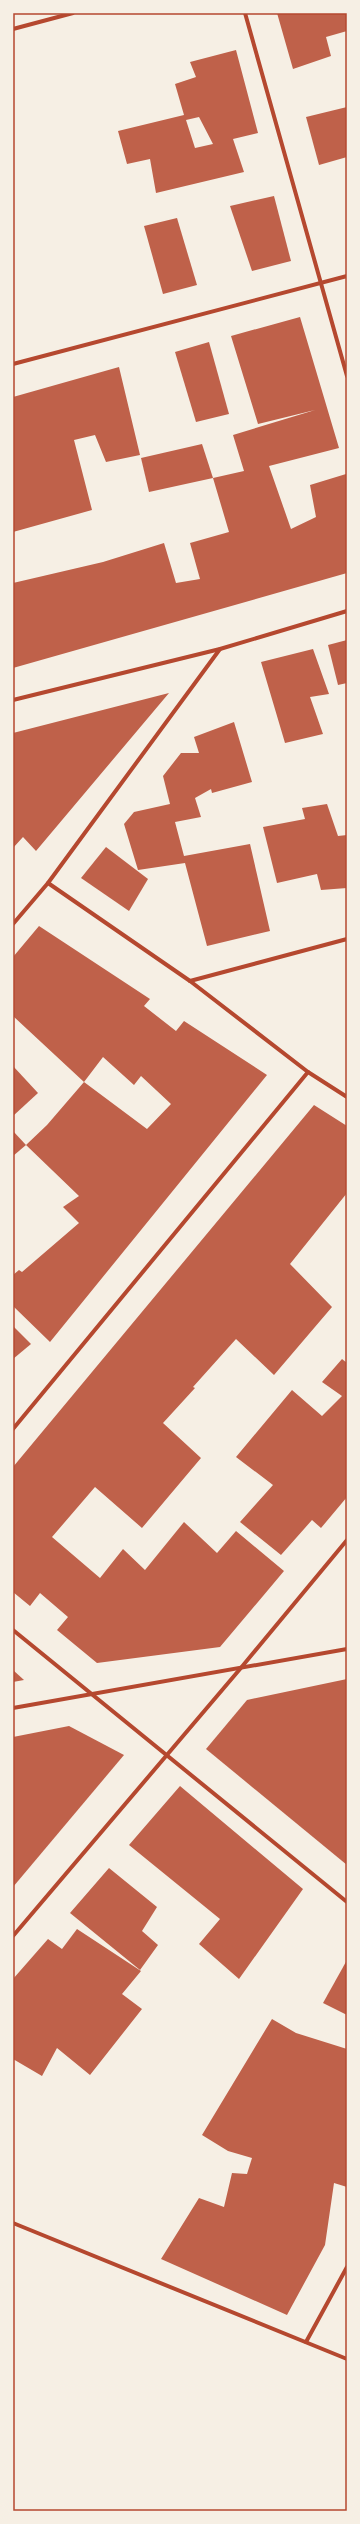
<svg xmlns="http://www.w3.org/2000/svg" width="360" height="2524" viewBox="0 0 360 2524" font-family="'PT Sans Narrow',sans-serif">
<rect width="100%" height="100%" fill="#f6efe4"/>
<g fill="#bf614a" fill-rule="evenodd">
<path d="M277,13H347V31L326,37L331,56L293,69Z"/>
<path d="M236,50L258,133L233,139L244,172L156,193L150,159L127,164L118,131L184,115L175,84L196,77L190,62ZM199,117L213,144L195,148L186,120Z"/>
<path d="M347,107V157L319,165L306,117Z"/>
<path d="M274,196L291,261L252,271L230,206Z"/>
<path d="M177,218L197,285L163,294L144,226Z"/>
<path d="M300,317L339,448L269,466L291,529L316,517L310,485L346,474L347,573L13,668V583L103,562L164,543L176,583L200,579L190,543L229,532L213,478L244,471L233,435L315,410L258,424L231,336Z"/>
<path d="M209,342L229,414L196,422L175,352Z"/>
<path d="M119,367L140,455L106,462L95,435L74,440L92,510L13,532V397Z"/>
<path d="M202,444L213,478L149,492L141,458Z"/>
<path d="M347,640V683L338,685L328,645Z"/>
<path d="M313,649L329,694L310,697L323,734L285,743L261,662Z"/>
<path d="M169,693L36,851L23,837L13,848V733Z"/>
<path d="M234,722L252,782L212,793L211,789L195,798L201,817L175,822L184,856L250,844L270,931L207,946L185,863L138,870L124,824L134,812L170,804L163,776L181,753H199L194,737Z"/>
<path d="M327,804L338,836L347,835V888L321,890L317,874L277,883L263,827L305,819L302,808Z"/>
<path d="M106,847L148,879L129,911L81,878Z"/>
<path d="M39,926L150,999L144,1006L176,1031L184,1021L267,1075L50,1342L13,1306V1275L19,1270L22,1272L79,1223L63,1207L79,1196L26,1145L47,1125L84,1082L13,1016V957ZM103,1057L134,1085L141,1076L171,1104L147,1129L84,1082Z"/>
<path d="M13,1066L38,1093L13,1116Z"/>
<path d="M314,1105L347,1126V1193L290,1264L332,1307L274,1375L236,1339L193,1387L195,1388L163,1423L201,1458L142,1528L95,1487L52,1537L100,1578L123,1549L145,1570L184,1522L217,1553L236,1531L284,1571L220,1647L97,1663L57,1630L68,1617L40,1593L30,1606L13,1592V1467Z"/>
<path d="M13,1131L26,1145L13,1156Z"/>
<path d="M13,1326L31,1344L13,1359Z"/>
<path d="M342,1359L347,1363V1497L321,1528L312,1520L281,1555L240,1522L273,1485L236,1457L292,1390L322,1416L342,1396L322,1382Z"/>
<path d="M13,1670L24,1680L13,1682Z"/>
<path d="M347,1679V1865L206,1749L247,1700Z"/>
<path d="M69,1726L124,1755L13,1887V1737Z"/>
<path d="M180,1786L303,1889L239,1979L199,1944L220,1919L129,1845Z"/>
<path d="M109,1868L157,1907L142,1931L158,1945L140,1970L70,1913Z"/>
<path d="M77,1929L141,1971L122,1994L142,2009L90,2075L57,2048L42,2076L13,2059V1979L48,1939L62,1949Z"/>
<path d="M347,1960V2015L323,2003Z"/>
<path d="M272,2019L296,2033L347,2049V2187L334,2183L325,2245L287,2315L161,2259L199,2198L224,2207L232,2173L247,2174L252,2158L228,2151L202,2135Z"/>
</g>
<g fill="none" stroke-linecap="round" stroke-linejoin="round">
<g stroke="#b5482f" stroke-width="4">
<path d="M245,13L347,376"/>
<path d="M13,29L73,13"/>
<path d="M13,364L347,276"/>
<path d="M13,700L220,649L347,611"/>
<path d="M48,883L190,981L308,1072L347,1097"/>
<path d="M13,924L48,883L220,649"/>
<path d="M190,981L347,939"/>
<path d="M13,1429L308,1072"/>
<path d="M13,1630L347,1902"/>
<path d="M13,1708L347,1649"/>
<path d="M13,1936L240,1669L347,1540"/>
<path d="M13,2223L347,2359"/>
<path d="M306,2342L347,2267"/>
</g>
</g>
<rect width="360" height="2524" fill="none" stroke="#f6efe4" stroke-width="28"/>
<rect x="14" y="14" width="332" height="2496" fill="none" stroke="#b5482f" stroke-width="1.5"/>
</svg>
